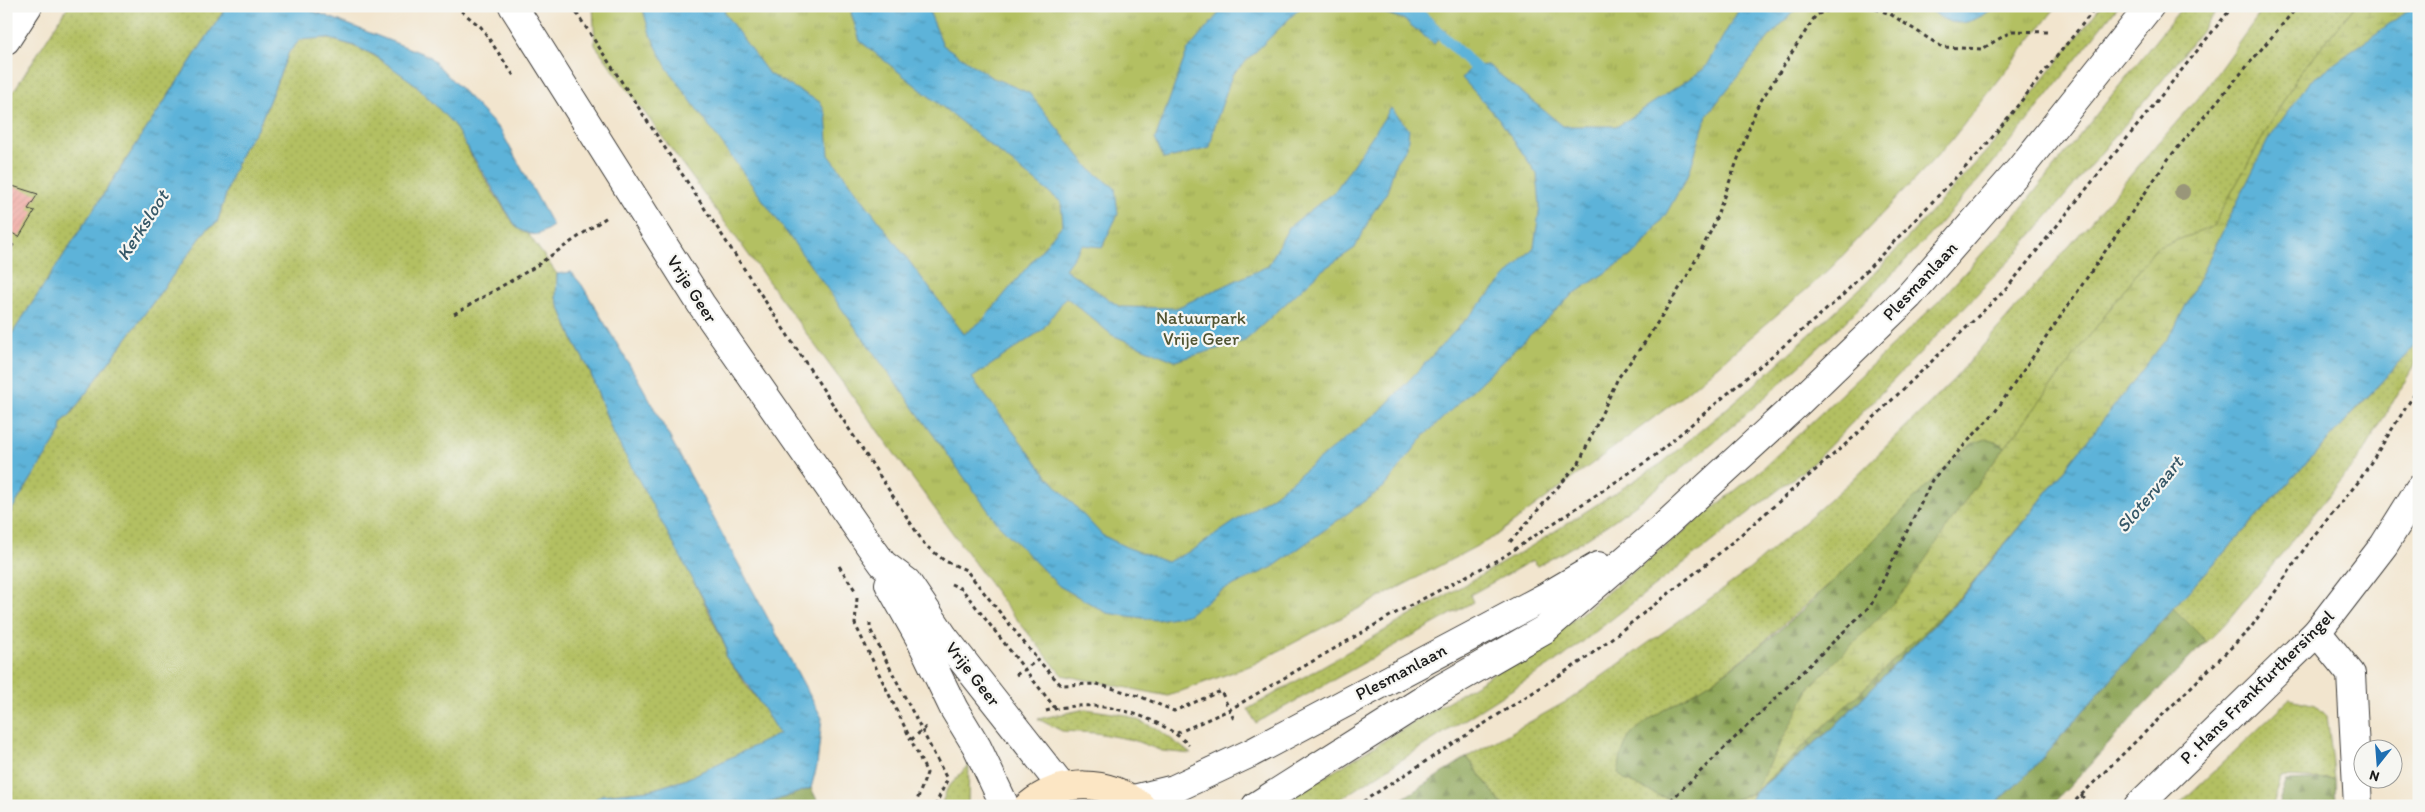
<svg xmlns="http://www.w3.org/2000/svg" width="2425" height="812" viewBox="0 0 2425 812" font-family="Itim,sans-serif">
<defs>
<pattern id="grass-dots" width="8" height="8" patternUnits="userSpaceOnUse" patternTransform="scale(1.25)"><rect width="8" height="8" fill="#b3c062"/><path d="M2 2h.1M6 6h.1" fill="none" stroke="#99a454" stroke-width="1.8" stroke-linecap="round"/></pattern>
<pattern id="forest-firs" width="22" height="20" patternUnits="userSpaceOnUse" patternTransform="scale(1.25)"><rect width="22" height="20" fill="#8ea658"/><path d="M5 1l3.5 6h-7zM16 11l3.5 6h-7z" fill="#738648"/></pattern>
<pattern id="wetland-marsh" width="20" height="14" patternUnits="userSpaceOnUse" patternTransform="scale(1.25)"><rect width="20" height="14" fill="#b3c062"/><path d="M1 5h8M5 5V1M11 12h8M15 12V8" fill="none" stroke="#99a454"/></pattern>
<pattern id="park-tufts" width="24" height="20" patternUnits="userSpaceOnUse" patternTransform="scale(1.25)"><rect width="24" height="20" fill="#b3c062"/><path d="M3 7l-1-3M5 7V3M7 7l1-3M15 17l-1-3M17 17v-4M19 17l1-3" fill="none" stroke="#99a454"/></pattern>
<pattern id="water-ripples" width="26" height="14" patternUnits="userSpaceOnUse" patternTransform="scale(1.25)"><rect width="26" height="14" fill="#5db3d9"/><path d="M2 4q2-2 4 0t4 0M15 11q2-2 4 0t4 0" fill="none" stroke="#4c91af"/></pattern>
<pattern id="building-hatch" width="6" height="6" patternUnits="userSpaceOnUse" patternTransform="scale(1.25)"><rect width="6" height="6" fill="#f1a19a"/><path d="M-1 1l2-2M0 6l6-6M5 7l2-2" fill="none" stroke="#ce8a84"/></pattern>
</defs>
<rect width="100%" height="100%" fill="#f6f6f2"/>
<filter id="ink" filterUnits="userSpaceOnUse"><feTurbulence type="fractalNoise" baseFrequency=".02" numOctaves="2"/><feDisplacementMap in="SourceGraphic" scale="10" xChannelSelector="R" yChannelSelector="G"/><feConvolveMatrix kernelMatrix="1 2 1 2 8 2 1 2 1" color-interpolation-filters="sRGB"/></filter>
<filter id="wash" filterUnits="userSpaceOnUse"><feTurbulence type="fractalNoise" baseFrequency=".0096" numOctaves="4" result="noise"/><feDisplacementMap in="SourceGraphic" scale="20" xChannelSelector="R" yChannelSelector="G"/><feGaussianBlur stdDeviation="1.12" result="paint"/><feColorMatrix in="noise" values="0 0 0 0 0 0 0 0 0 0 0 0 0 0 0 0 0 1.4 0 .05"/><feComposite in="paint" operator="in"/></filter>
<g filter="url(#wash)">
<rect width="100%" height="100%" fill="#f2e5ce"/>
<g fill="url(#grass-dots)" stroke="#686e3f">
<path d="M68,6H227L6,343V103Z"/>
<path d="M2101,6H2118C2064,74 2011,145 1953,209C1881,289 1805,364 1723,434C1665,483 1606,532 1537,566L1533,560L1470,595L1473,602L1256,723L1248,709L1530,547L1662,463L1752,387L1868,281L1994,143Z"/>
<path d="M2183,6H2220L2165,77L2015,255L1813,463L1563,657L1329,806H1299L1295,795L1545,642L1761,470L1939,301L2008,225Z"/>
<path d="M2265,6H2414L2174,329L1827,586L1760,645L1712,682L1658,715L1631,735L1660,796L1692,806H1503L1467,757L1569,700L1744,574L1850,482L1955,378L2207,87Z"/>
<path d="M311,37C365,39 421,82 453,124C460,134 466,146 472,157C486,181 501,205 517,228L529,235L557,274L556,298L575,344L589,369L612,431L681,548L693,579L726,648L725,656L773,721L779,735L684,780L650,790L601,795L585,806H6V519L60,432L62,422L70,415L207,229L217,223L232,175L244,147L258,128L289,52L300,40Z"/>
<path d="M2419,341V357L2364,452L2224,625L2198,651L2206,641L2173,608Z"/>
<path d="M2290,699L2316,705L2327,716L2335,779L2281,777L2273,806H2177Z"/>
<path d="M1086,709L1126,715L1158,729L1191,754L1162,751L1133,740L1096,733L1062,731L1038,719Z"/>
<path d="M969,764L968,806H941L947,789Z"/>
<path d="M1754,793L1747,806H1714Z"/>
</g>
<g fill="url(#forest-firs)" stroke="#55613a">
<path d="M1986,439C2024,449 2028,471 2037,505L1965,593L1832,729L1754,793L1714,806H1692L1660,796L1625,780L1618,773C1620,760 1623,744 1632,734C1654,712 1685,699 1711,682C1803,621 1878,534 1956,456L1972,444Z"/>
<path d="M2173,608L2206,641C2187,662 2166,681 2147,702C2114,736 2085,773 2050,806H1993L2028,774Z"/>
<path d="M1467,757L1503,806H1391Z"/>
<path d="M2335,779L2336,806H2278L2286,781Z"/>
<path d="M811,788L820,806H760Z"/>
</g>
<path fill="url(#wetland-marsh)" stroke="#686e3f" d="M2355,6H2419V19L2037,505L1962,595L1754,793L1811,686L1901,595L1972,491L2156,248L2212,227L2298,75Z"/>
<path fill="url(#park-tufts)" stroke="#686e3f" d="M593,6H2057L1950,142L1829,270L1680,398L1494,537L1252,665L1168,696L1062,675L1006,606L595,45Z"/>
<g fill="url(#water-ripples)" stroke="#3c687a">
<path d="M227,6H301L429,56L501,131L553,226C537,236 533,238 517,228L453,124L415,84L374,55L352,45L326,38L300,40L289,52L258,128L244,147L232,175L217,223L207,229L70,415L62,422L61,432L6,519V343Z"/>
<path d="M642,6H724L725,14L769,74L820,102L826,114L829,155L964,334L983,320L1063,224L1061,202L860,41L851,13L854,6H927L943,45L991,77L1029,93L1090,169L1115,188L1118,214L1102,247L1082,245L1065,269L1120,307L1176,308L1268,266L1289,227L1335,191L1391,108L1409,129L1407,147L1396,162L1387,192L1372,214L1355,248L1321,271L1245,341L1175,361L1112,335L1066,297L1042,330L972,378L1048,477L1102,535L1126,547L1167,562L1193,550L1275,494L1380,411L1534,247L1540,206L1537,174L1499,119L1462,78L1472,66L1488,65L1563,126H1618L1704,69L1741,6H1799L1769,37L1707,115L1689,173L1666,214L1638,251L1572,295L1425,435L1384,487L1273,567L1221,591L1187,615L1156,620L1107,613L1059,586L998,524L667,68L650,34Z"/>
<path d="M1225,6H1302L1232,75L1214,128L1210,148L1164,159L1155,139L1187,51Z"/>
<path d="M1361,6H1418L1446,32L1434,44L1403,19Z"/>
<path d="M1927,6H1997C1970,25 1952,32 1927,6Z"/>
<path d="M2414,6H2419V341L2173,608L2028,774L1993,806H1747L1754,793L1832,729L1965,593L2037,505L2174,329L2269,138L2309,82Z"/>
<path d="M571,272L582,285L642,386L822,718L817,766L811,788L760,806H585L601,795L650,790L684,780L779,734L749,686L725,656L726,648L710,611L612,431L589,369L575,344L556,298L557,274Z"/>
</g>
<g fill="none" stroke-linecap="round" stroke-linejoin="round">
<path stroke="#5db3d9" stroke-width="11" d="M1411,6L1484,76"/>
</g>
<g id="blocks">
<path fill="url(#building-hatch)" d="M6,184L38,194L28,209L35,211L19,237L12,233L8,241L14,245L6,256Z"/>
</g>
</g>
<g filter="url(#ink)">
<use href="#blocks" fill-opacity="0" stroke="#3c3a37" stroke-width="1"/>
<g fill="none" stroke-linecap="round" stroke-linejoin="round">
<g stroke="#3c3a37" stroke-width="30">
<g id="minor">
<path d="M513,6L701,304L870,546L883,564L907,582L944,637L1062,787"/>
<path d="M6,40L28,6"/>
<path d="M889,584L920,639L954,709L977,747L1005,806"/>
<path d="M2317,632L2351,674L2358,806"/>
<path d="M2138,806L2317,632L2384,545L2419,489"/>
</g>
</g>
<g stroke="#3c3a37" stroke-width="30">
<g id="tertiary">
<path d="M1133,799L1174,789L1251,753L1547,596L1598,566"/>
<path d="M1256,806L1442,688L1545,629L1662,528L1798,403L1909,296L2020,169L2150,6"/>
</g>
</g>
<g stroke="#3c3a37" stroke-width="30">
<path id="secondary" d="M1028,806C1062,778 1107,779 1141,806"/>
</g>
<g stroke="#3c3a37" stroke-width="3" stroke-dasharray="4 4" stroke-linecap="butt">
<path d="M455,6L481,27L514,76"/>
<path d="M572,6L925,545L945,561L966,570L1038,660"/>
<path d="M1868,6L1890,14L1942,47L1982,49L2012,31L2048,32"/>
<path d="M454,314L533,268L607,217"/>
<path d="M1510,542L1579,463L1618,378L1645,342L1686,278L1712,229L1757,107L1816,15L1840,6"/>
<path d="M839,566L855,590"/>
<path d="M951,584L962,589L1055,708"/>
<path d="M857,598L855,624L911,740"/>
<path d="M870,623V629L947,779"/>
<path d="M1016,675L1038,660L1061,685L1097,684L1139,696L1174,711L1221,691L1235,722"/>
<path d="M1046,711C1093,697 1154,712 1189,745"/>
<path d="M1177,733L1229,710L1392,615L1503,557L1653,457L1840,298L1983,149L2097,6"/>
<path d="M2081,795L2091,806"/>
<path d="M915,806L927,773L911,740L926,727"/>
<path d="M935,806L948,778"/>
<path d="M1356,806L1585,659L1709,562L1855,436L2007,288L2233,6"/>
<path d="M1665,806L1871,605L1932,480L1995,412L2169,158L2298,6"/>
<path d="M2070,806L2250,629L2311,539L2359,481L2419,387"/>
</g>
<use href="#minor" stroke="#fff" stroke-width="28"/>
<use href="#tertiary" stroke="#fff" stroke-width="28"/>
<use href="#secondary" stroke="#fce6c4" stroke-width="28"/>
</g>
<circle fill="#999679" cx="2182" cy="192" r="8"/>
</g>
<g text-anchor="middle" stroke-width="4.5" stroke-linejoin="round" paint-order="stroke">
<g font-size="18" fill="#1c1c1c" stroke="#f6f6f2">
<text transform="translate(1920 281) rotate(-47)" y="6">Plesmanlaan</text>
<text transform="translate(692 289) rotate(57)" y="6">Vrije Geer</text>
<text transform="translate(1401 672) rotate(-28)" y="6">Plesmanlaan</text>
<text transform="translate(973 674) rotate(52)" y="6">Vrije Geer</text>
<text transform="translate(2257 687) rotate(-45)" y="6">P. Hans Frankfurthersingel</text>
</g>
<g font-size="18" fill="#515534" stroke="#f6f6f2">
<text x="1201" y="324">Natuurpark<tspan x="1201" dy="21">Vrije Geer</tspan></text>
</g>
<g font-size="19" font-style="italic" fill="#365868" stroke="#f6f6f2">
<text transform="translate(142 225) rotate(-57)" y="7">Kerksloot</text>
<text transform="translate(2149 494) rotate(-50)" y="7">Slotervaart</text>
</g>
</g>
<rect width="2425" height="812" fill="none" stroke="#f6f6f2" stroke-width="25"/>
<g transform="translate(2378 764) rotate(197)"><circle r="24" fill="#f6f6f2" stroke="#9f9f9c"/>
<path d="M0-4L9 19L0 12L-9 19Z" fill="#1f6fb2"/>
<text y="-8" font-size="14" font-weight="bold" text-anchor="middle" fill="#1c1c1c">N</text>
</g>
</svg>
